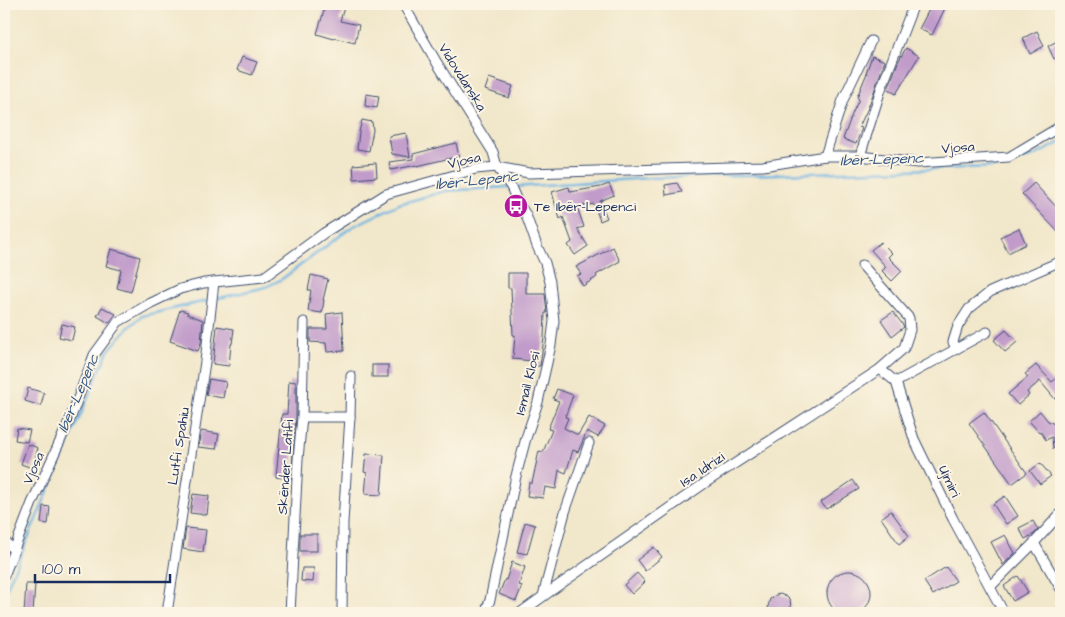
<svg xmlns="http://www.w3.org/2000/svg" width="1065" height="617" viewBox="0 0 1065 617" font-family="'Architects Daughter',sans-serif">
<rect width="100%" height="100%" fill="#fcf5e5"/>
<filter id="ink" filterUnits="userSpaceOnUse"><feTurbulence type="fractalNoise" baseFrequency=".02" numOctaves="2"/><feDisplacementMap in="SourceGraphic" scale="10" xChannelSelector="R" yChannelSelector="G"/><feConvolveMatrix kernelMatrix="1 2 1 2 8 2 1 2 1" color-interpolation-filters="sRGB"/></filter>
<filter id="wash" filterUnits="userSpaceOnUse"><feTurbulence type="fractalNoise" baseFrequency=".0096" numOctaves="4" result="noise"/><feDisplacementMap in="SourceGraphic" scale="20" xChannelSelector="R" yChannelSelector="G"/><feGaussianBlur stdDeviation="1.12" result="paint"/><feColorMatrix in="noise" values="0 0 0 0 0 0 0 0 0 0 0 0 0 0 0 0 0 1.4 0 .05"/><feComposite in="paint" operator="in"/></filter>
<g filter="url(#wash)">
<rect width="100%" height="100%" fill="#f1e7ca"/>
<g fill="none" stroke-linecap="round" stroke-linejoin="round">
<g stroke="#6bb3e2" stroke-width="2.5">
<path d="M513,187L650,178L996,167L1034,156L1061,142"/>
<path d="M4,594L108,351L128,328L142,316L266,287L282,279L352,227L399,204L446,191L508,187"/>
</g>
</g>
<g id="blocks">
<g fill="#c19bca">
<path d="M326,4H345L340,21L359,25L355,43L335,38L334,39L317,34Z"/>
<path d="M932,4H947L932,35L919,29Z"/>
<path d="M1037,31L1044,46L1030,54L1023,38Z"/>
<path d="M1061,39V55L1054,59L1048,46Z"/>
<path d="M906,48L919,56L896,94L888,89L898,62Z"/>
<path d="M872,56L885,61L868,108L859,127L862,128L856,144L843,139L853,112L859,99L857,97L867,73H866Z"/>
<path d="M242,57L257,62L252,75L237,70Z"/>
<path d="M489,78L513,86L509,98L485,90Z"/>
<path d="M366,94L379,96L377,108L365,106Z"/>
<path d="M362,120L372,122L373,130L369,151L357,149L359,132Z"/>
<path d="M406,133L410,157L392,154L389,136Z"/>
<path d="M456,143L459,156L417,166V165L391,170L389,162L413,159V154Z"/>
<path d="M376,163L377,177L354,179L353,165Z"/>
<path d="M677,183L682,192L666,195L665,185Z"/>
<path d="M1034,183L1061,212V235L1022,194Z"/>
<path d="M609,184L614,195L600,201L607,218L600,221L594,204L577,207L584,227L577,229L588,246L575,255L568,245L572,242L563,217L560,219L556,207L552,192L569,187L570,192L601,187Z"/>
<path d="M1019,228L1026,244L1008,253L1000,237Z"/>
<path d="M881,242L892,253L888,257L902,271L892,281L882,271L886,267L871,250Z"/>
<path d="M613,247L620,261L596,275L597,277L583,286L577,276L581,274L576,267Z"/>
<path d="M111,249L140,257L131,292L117,288L121,270L106,266Z"/>
<path d="M508,273H526V294H545L547,313H545L544,338L540,366H531L532,361L513,359L515,335H513L511,288H508Z"/>
<path d="M311,275L328,279L323,300H324L322,313L308,311L311,290H308Z"/>
<path d="M102,307L116,314L109,323L97,316Z"/>
<path d="M180,310L188,312L187,314L203,320L201,343L198,351L170,341Z"/>
<path d="M342,312L344,351L327,352L326,343L310,342V329H327L326,314Z"/>
<path d="M893,312L903,325L904,327L892,336L881,320Z"/>
<path d="M62,324L75,327L72,340L59,337Z"/>
<path d="M217,326L234,329L232,344H231L229,366L213,364Z"/>
<path d="M1006,330L1017,342L1005,352L994,340Z"/>
<rect x="372" y="365" width="16" height="12"/>
<path d="M1036,365L1052,382L1057,378L1061,383V393L1055,399L1040,381L1027,392L1029,395L1018,405L1008,394L1028,377L1025,374Z"/>
<path d="M209,379L226,382L223,398L206,395Z"/>
<path d="M289,381L296,382V417L291,479L276,477L282,414H287Z"/>
<path d="M28,388L44,393L41,406L25,401Z"/>
<path d="M557,389L573,395L565,417L568,418L564,428L578,435L589,417L605,426L598,437L587,431L578,452L573,450L566,473L559,470L556,489L545,487L543,498L527,496L529,483H532L539,451L543,452L552,430L548,429L559,401L553,399Z"/>
<path d="M1040,411L1048,421L1061,427V442L1053,449L1052,437L1046,440L1040,431L1039,432L1029,421Z"/>
<path d="M984,412L1027,473L1012,484L969,423Z"/>
<path d="M17,428L30,430L27,442L15,440Z"/>
<path d="M201,431L219,434L216,449L198,447Z"/>
<path d="M28,444L38,448L32,468L21,464Z"/>
<path d="M366,454L384,455L381,495L365,494L367,473L364,472Z"/>
<path d="M1040,463L1051,476L1040,484L1030,471Z"/>
<path d="M853,480L859,489L826,509L821,502Z"/>
<path d="M193,494L209,496L207,515L190,513Z"/>
<path d="M1005,496L1018,516L1006,524L993,504Z"/>
<path d="M43,506L50,507L48,524L41,523Z"/>
<path d="M891,511L909,536L899,544L881,518Z"/>
<path d="M1033,521L1038,530L1034,534L1025,539L1019,528Z"/>
<path d="M525,522L535,525L527,554L517,552Z"/>
<path d="M186,528L206,530L203,552L183,549Z"/>
<rect x="300" y="534" width="17" height="17"/>
<path d="M1005,535L1015,553L1003,565L991,542Z"/>
<path d="M654,547L662,557L645,571L637,560Z"/>
<path d="M512,562L525,567L519,585L522,586L516,601L499,594L505,579L506,580Z"/>
<path d="M946,567L956,581L933,595L924,581Z"/>
<path d="M302,568H314L313,582L301,581Z"/>
<circle cx="849" cy="593" r="22"/>
<path d="M637,573L645,582L632,594L624,585Z"/>
<path d="M1018,576L1028,592L1013,601L1004,586Z"/>
<path d="M26,584H35L33,613H24Z"/>
<path d="M780,594L787,597L790,600L791,607L790,611L789,613H770L768,607L770,599L776,595Z"/>
</g>
</g>
</g>
<g filter="url(#ink)">
<use href="#blocks" fill-opacity="0" stroke="#3b4b6e" stroke-width="1"/>
<g fill="none" stroke-linecap="round" stroke-linejoin="round">
<g stroke="#3b4b6e" stroke-width="11">
<g id="street">
<path d="M403,4L437,63L493,152L497,167L511,187L517,201L526,215L537,246L545,263L550,282L554,321L551,345L538,402L526,438L516,476L490,600L485,613"/>
<path d="M825,156L843,100L871,41"/>
<path d="M860,156L881,89L914,4"/>
<path d="M956,349L953,342L958,326L969,309L990,292L1061,261"/>
<path d="M880,369L896,382L914,439L953,519L1004,613"/>
<path d="M896,382L987,332"/>
<path d="M302,417H350"/>
<path d="M4,541L14,550"/>
<path d="M1034,543L1061,589"/>
<path d="M4,576L32,503L71,417L94,355L118,322L151,303L180,289L204,283L264,277L324,233L386,194L476,169L497,167L529,173L763,166L825,156H860L918,163L1009,157L1061,126"/>
<path d="M990,587L1034,543L1061,513"/>
<path d="M543,596L565,512L589,443"/>
<path d="M167,613L205,362L214,282"/>
<path d="M290,613L298,459L302,417L304,322"/>
<path d="M342,613L343,522L350,417L351,376"/>
<path d="M520,613L552,590L705,483L880,369L904,348L910,330L909,318L862,265"/>
</g>
</g>
<use href="#street" stroke="#fff" stroke-width="9"/>
</g>
</g>
<defs>
<g id="bus-disc" transform="scale(1.25)"><circle r="9.5" fill="#b5179e" stroke="#fcf5e5"/><path d="M-5-6H5V4H4V6H2V4H-2V6H-4V4H-5ZM-3.5-4V0h7V-4ZM-3.5 1.2v1.5H-2V1.2ZM2 1.2v1.5H3.5V1.2Z" fill="#fff"/></g>
</defs>
<g fill-rule="evenodd">
<use href="#bus-disc" x="516" y="206"/>
</g>
<g text-anchor="middle" stroke-width="4" stroke-linejoin="round" paint-order="stroke">
<g font-size="14" fill="#1b2f5e" stroke="#fcf5e5">
<text transform="translate(463 77) rotate(58)" y="5">Vidovdanska</text>
<text transform="translate(958 147) rotate(-4)" y="5">Vjosa</text>
<text transform="translate(464 160) rotate(-13)" y="5">Vjosa</text>
<text transform="translate(527 383) rotate(-76)" y="5">Ismail Klosi</text>
<text transform="translate(178 446) rotate(-81)" y="5">Lutfi Spahiu</text>
<text transform="translate(285 467) rotate(-86)" y="5">Skënder Latifi</text>
<text transform="translate(33 468) rotate(-66)" y="5">Vjosa</text>
<text transform="translate(702 469) rotate(-34)" y="5">Isa Idrizi</text>
<text transform="translate(950 481) rotate(65)" y="5">Ujmiri</text>
</g>
<g font-size="14" fill="#1b2f5e" stroke="#fcf5e5" text-anchor="start">
<text x="534" y="211">Te Ibër-Lepenci</text>
</g>
<g font-size="15" font-style="italic" fill="#335786" stroke="#fcf5e5">
<text transform="translate(882 159) rotate(-2)" y="5">Ibër-Lepenc</text>
<text transform="translate(477 180) rotate(-6)" y="5">Ibër-Lepenc</text>
<text transform="translate(78 393) rotate(-67)" y="5">Ibër-Lepenc</text>
</g>
</g>
<rect width="1065" height="617" fill="none" stroke="#fcf5e5" stroke-width="20"/>
<path d="M35 574v8h135v-8" fill="none" stroke="#1b2f5e" stroke-width="2.5"/>
<text x="42" y="574" font-size="15" fill="#1b2f5e" stroke="#fcf5e5" stroke-width="4" paint-order="stroke">100 m</text>
</svg>
